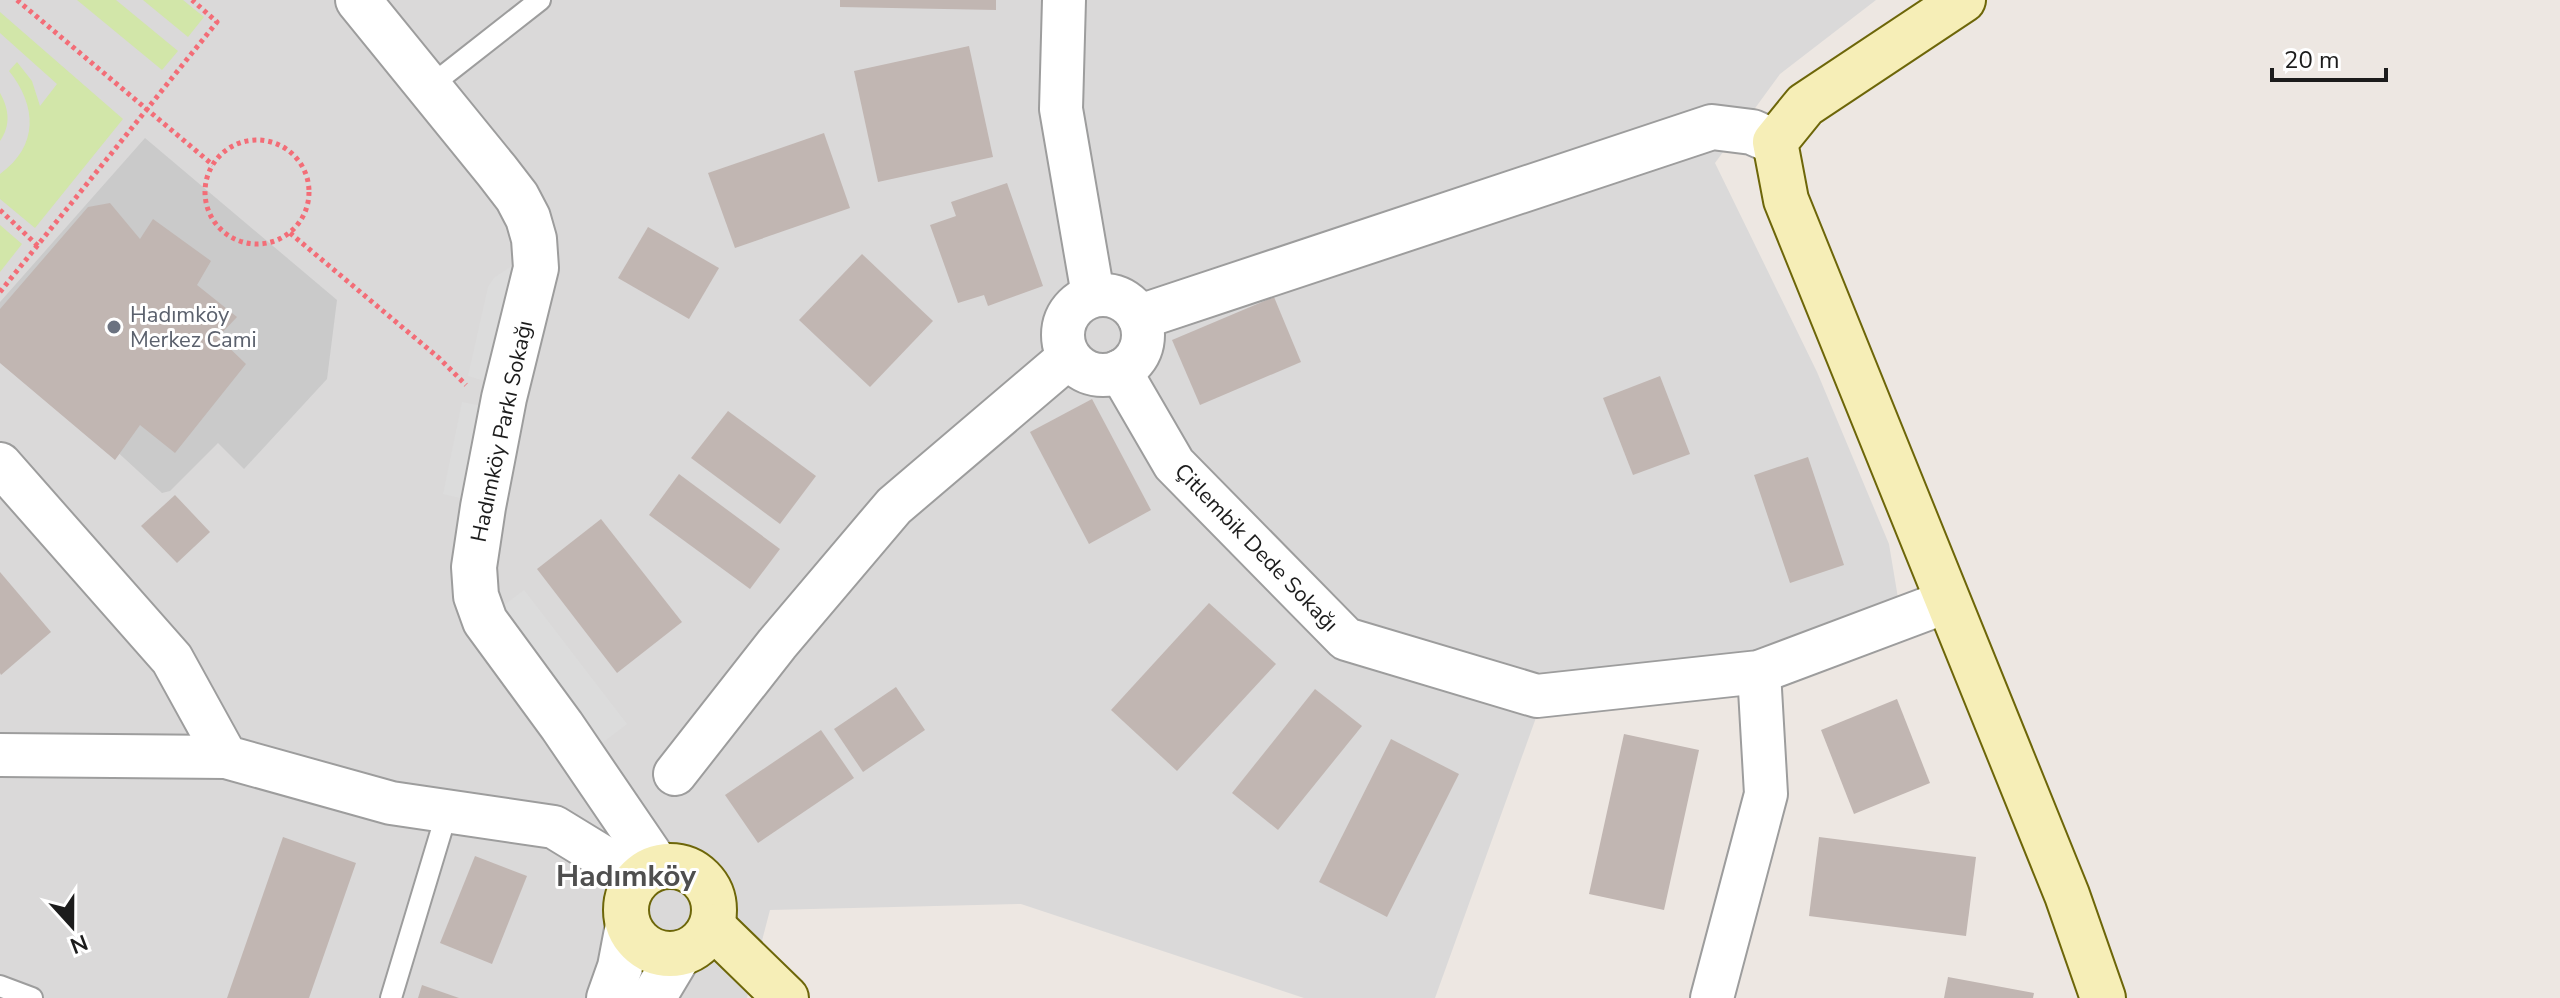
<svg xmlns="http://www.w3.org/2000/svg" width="2560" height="998" viewBox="0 0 2560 998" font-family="'Nunito Sans',sans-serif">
<rect width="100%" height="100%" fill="#ede7e2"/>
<path fill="#dad9d9" d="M0,0H1876L1780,74L1715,163L1817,372L1889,544L1901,616L1752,674L1542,701L1435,998H1304L1021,904L770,910L747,998H0Z"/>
<path fill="#cacaca" d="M145,138L337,300L327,379L244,469L218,443L170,491L162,493L0,344V302Z"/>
<g fill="#d2e6a9">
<path d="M77,0H116L178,51L162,70Z"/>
<path d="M143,0H183L204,17L188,37Z"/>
<path d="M0,12L123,119L35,228L0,199V174C39,146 37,106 9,71L17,62L32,81L40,106L57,84L0,33Z"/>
<path d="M0,93C9,109 11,125 0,141Z"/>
<path d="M0,225L22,244L0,272Z"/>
</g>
<g fill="#dcdcdc">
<path d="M519,261L498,385L468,376L488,287L494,278Z"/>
<path d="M462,402L492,408L473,501L443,494Z"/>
<path d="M524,590L627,724L602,743L499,609Z"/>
</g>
<g fill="#c1b6b2">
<path d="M840,0H996V10L840,7Z"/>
<path d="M969,46L993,157L878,182L854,71Z"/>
<path d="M824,133L850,208L735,248L708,173Z"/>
<path d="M1007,183L1043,286L988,306L984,295L958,303L930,225L956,216L951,202Z"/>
<path d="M110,203L140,239L153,219L211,261L197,285L237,317L218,337L246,364L175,453L140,425L115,460L0,363V309L88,207Z"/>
<path d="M648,227L719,268L689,319L618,278Z"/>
<path d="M862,254L933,321L870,387L799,320Z"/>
<path d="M1274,297L1301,362L1200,405L1172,340Z"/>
<path d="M1660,376L1690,454L1633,475L1603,398Z"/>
<path d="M1092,399L1151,510L1089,544L1030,432Z"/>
<path d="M728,411L816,476L780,524L691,458Z"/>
<path d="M1808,457L1844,565L1790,583L1754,475Z"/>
<path d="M679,474L780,549L750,589L649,515Z"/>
<path d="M175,495L210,532L177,563L141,526Z"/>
<path d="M601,519L682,622L617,673L537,569Z"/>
<path d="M0,572L51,632L1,675L0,673Z"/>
<path d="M1209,603L1276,664L1177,771L1111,710Z"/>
<path d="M896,687L925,730L863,772L834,729Z"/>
<path d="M1315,689L1362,726L1278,830L1232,793Z"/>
<path d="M1897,699L1930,783L1854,814L1821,730Z"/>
<path d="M821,730L854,778L758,843L725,795Z"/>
<path d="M1624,734L1699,750L1664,910L1589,894Z"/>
<path d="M1391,739L1459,774L1387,917L1319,882Z"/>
<path d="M283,837L356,863L309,998H227Z"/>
<path d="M1819,837L1976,857L1966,936L1809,916Z"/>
<path d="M475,856L527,876L492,964L440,943Z"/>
<path d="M1948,977L2034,993L2033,998H1944Z"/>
<path d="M422,985L459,998H418Z"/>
</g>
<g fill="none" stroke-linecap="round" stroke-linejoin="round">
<g stroke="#9d9d9d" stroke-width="24">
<g id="service">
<path d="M429,87L540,0"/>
<path d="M0,986L32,998"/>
<path d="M391,998L447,812"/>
</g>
</g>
<g stroke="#9d9d9d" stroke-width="46">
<g id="minor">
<path d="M1064,0L1061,109L1093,295"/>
<circle cx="1103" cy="335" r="40"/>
<path d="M1120,371L1174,464L1346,639L1537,696L1759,672L1948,601"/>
<path d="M0,464L172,659L226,757L391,803L554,827L639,879"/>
<path d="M0,755L226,757"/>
<path d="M675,774L777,644L894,506L1069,357"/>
<path d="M1712,998L1766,794L1759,672"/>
</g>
</g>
<g stroke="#9d9d9d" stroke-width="48">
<g id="tertiary">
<path d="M358,0L497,171L517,197L528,218L534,239L536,268L504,398L483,507L474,567L476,596L485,621L562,726L658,867"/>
<path d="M1140,317L1712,127L1752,132L1775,142"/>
<path d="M609,998L620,967L628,925"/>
<path d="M653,998L680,953"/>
</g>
</g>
<g stroke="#6d6609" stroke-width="48">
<g id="secondary">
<path d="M1963,0L1805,105L1775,142L1786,200L2067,895L2103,998"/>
<circle cx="670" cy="910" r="44"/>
<path d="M712,926L786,998"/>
</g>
</g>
<g stroke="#f36d77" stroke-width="5" stroke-dasharray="4 4" stroke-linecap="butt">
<path d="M17,0L213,165"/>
<circle cx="257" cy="192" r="52"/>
<path d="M0,210L38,246"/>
<path d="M290,233L439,358L466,385"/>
<path d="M0,292L217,22L192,0"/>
</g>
<use href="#service" stroke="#fff" stroke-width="20"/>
<use href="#minor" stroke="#fff" stroke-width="42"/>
<use href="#tertiary" stroke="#fff" stroke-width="44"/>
<use href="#secondary" stroke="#f6eeb7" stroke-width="44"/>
</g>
<circle fill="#6b7280" stroke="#fff" stroke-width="3" cx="114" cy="327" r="8"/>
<g text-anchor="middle" stroke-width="6" stroke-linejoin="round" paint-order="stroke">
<g font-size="22" fill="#5b616d" stroke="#fff" text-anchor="start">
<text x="130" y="322">Hadımköy<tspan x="130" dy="25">Merkez Cami</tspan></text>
</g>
<g font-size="22" fill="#1c1c1c" stroke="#fff">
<text transform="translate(501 431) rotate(-78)" y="8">Hadımköy Parkı Sokağı</text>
<text transform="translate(1257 547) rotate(46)" y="8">Çitlembik Dede Sokağı</text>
</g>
<g font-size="30" font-weight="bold" fill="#4f4f4f" stroke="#fff">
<text x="626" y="886">Hadımköy</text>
</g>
</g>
<g transform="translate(72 926) rotate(159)" stroke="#ffffff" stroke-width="6" paint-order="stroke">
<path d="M0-6L14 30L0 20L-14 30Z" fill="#1c1c1c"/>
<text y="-12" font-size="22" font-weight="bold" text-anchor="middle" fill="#1c1c1c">N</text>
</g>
<path d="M2272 68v12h114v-12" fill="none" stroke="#1c1c1c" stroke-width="4"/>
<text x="2284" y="68" font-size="24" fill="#1c1c1c" stroke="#ffffff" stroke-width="6" paint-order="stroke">20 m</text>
</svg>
